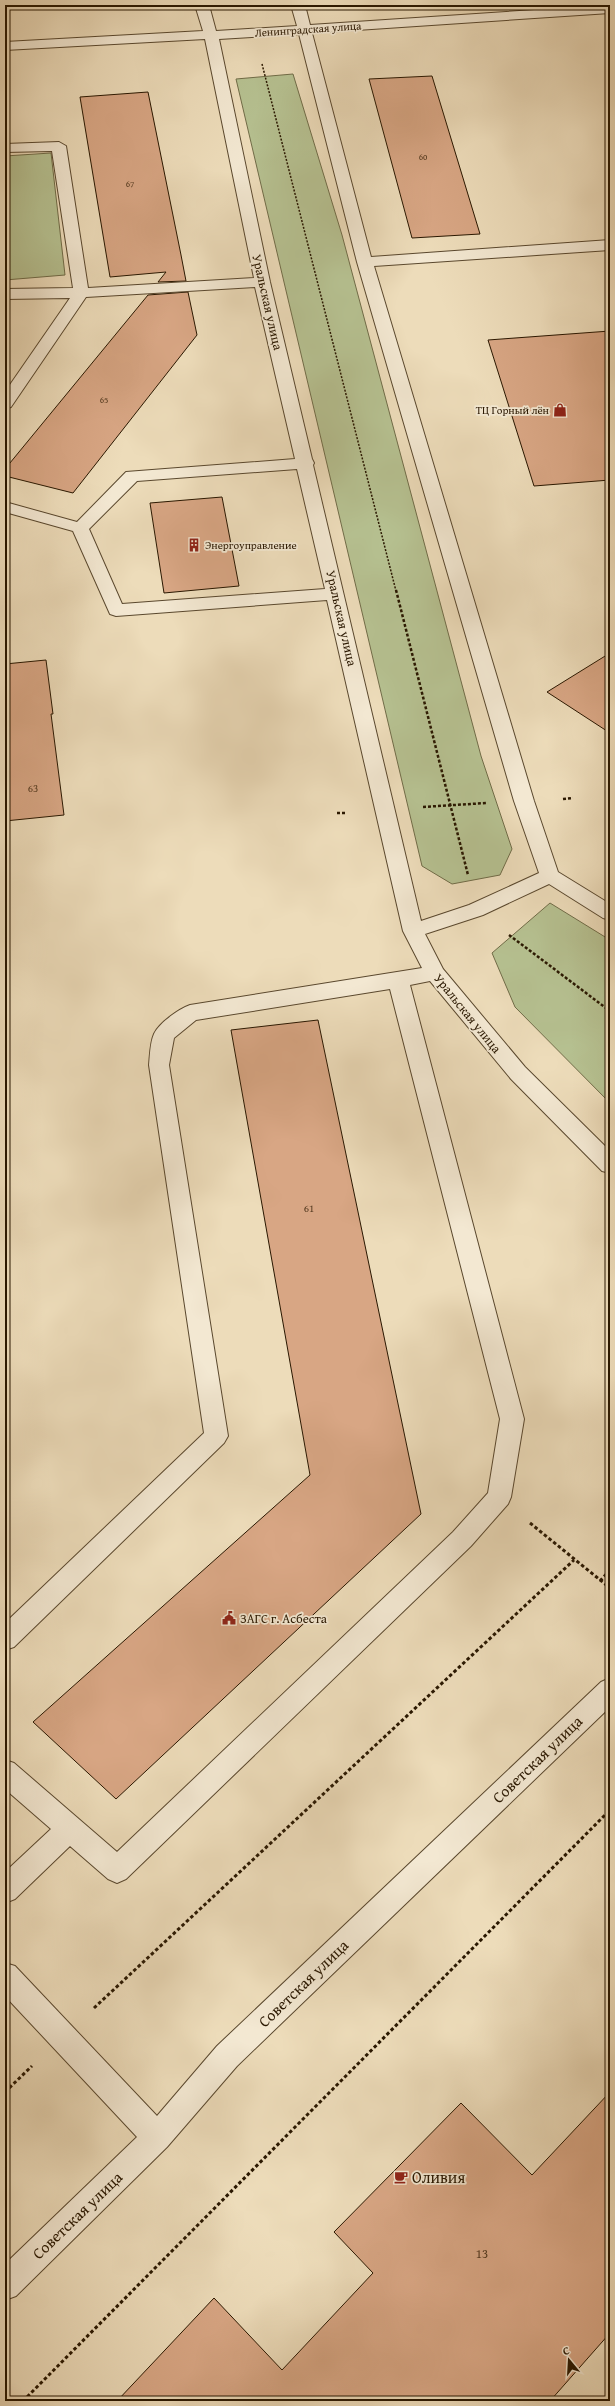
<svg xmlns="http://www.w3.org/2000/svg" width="615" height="2406" viewBox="0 0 615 2406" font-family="'Gentium Book Plus',serif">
<rect width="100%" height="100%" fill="#eddcba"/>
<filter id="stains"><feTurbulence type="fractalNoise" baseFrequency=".005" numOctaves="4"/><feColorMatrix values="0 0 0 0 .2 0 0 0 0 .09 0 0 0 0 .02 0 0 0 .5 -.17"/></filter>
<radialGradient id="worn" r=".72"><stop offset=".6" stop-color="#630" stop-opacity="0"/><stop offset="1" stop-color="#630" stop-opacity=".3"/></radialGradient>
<g fill="#b6c191" stroke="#706c48">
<path d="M293,74L342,235L481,756L512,849L500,875L452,884L422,866L236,79Z"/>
<path d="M51,153L65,275L5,280V156Z"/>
<path d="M550,903L610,940V1103L515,1007L492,953Z"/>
</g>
<g fill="#d8a684" stroke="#291700">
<path d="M432,76L480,234L412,238L369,79Z"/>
<path d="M148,92L181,255L186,281L158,282L166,272L110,277L80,97Z"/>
<path d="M188,292L197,335L73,493L5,476V469L148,295Z"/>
<path d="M610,331V480L534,486L488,340Z"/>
<path d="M222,497L239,586L164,593L150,503Z"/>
<path d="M610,653V733L547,692Z"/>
<path d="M46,660L53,714H51L64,815L5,821V664Z"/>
<path d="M318,1020L421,1514L116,1799L33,1722L310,1475L231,1030Z"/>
<path d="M610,2092V2333L550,2401H117L214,2298L282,2370L373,2273L334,2232L461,2103L532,2175Z"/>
</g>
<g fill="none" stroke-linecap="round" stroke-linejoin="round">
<g stroke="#5a482e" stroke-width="2">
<g id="minor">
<path d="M195,5H209L216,31L297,26L291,5H305L310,25L610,5V13L312,33L371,257L610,240V250L374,266L534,801L558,872L610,904V920L603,918L549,884L483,915L425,934L443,969L525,1067L610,1151V1173L602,1171L511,1079L430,981L410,985L524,1419L511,1497L508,1504L471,1546L126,1879L117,1883L108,1879L70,1846L15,1899L5,1903V1872L51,1829L5,1789V1760L14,1763L117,1852L453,1532L488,1493L500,1419L390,989L196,1020L174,1038L169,1065L228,1436L224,1443L14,1647L5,1650V1623L204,1433L149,1065C150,1055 150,1043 154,1034C159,1023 179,1009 190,1005L422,968L403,931L327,600L116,616L110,614L73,531L5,512V502L77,522L126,472L295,459L255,287L86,297L11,407L5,409V392L70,298L5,299V289L73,288L52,151L5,152V144L59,142L66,146L88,288L254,278L205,39L5,50V42L203,31ZM299,34L357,262L514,801L539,873L469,905L421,921L313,465L314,463L312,459L270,282L219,39ZM297,469L325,589L122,604L89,529L137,481Z"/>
<path d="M610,1678V1707L237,2066L167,2147L16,2296L5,2300V2264L137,2137L5,1996V1963L15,1966L157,2116L217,2046L601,1682Z"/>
</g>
</g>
<path stroke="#291700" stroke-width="1.5" stroke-dasharray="2 1.5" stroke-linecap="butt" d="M262,64L396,591"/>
<g stroke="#291700" stroke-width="2.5" stroke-dasharray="3 2" stroke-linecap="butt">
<path d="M396,590L468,875"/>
<path d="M563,799L573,798"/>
<path d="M423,807L486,803"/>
<path d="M337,813H346"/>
<path d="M509,935L610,1011"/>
</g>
<g stroke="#291700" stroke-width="3" stroke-dasharray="3.5 2.5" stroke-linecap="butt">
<path d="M530,1523L610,1588"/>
<path d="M600,1581L610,1570"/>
<path d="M94,2008L574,1560"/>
<path d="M5,2092L32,2066"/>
<path d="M23,2401L610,1810"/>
</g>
<use href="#minor" fill="#f3e8d2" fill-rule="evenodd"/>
</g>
<defs>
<g id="shop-bare" transform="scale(1.08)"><path d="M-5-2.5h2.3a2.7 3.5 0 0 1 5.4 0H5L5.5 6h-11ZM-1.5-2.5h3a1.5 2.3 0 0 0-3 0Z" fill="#8f2418" stroke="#f3e8d2" stroke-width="2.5" paint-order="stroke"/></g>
<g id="building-bare" transform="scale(1.08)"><path d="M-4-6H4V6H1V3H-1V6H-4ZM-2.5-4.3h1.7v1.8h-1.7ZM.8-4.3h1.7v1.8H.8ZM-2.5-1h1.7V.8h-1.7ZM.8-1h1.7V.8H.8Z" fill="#8f2418" stroke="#f3e8d2" stroke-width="2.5" paint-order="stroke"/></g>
<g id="civic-bare" transform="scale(1.08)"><path d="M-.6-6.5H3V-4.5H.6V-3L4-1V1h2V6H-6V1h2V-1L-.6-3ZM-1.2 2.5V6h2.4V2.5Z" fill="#8f2418" stroke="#f3e8d2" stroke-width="2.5" paint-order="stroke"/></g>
<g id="cafe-bare" transform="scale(1.08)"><path d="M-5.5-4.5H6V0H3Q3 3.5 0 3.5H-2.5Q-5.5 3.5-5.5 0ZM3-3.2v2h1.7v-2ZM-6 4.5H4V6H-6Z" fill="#8f2418" stroke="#f3e8d2" stroke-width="2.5" paint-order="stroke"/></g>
</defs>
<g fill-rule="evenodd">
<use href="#shop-bare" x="560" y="410"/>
<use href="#building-bare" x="194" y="545"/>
<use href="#civic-bare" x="229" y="1618"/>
<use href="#cafe-bare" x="401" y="2177"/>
</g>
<g text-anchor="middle" stroke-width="3.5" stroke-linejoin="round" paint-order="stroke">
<g font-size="9" fill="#553b21">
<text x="423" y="160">60</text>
<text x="130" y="187">67</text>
<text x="104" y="403">65</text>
</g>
<g font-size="11" fill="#291700" stroke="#f3e8d2">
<text transform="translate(308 29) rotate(-4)" y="4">Ленинградская улица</text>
</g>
<g font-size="11" fill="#291700" stroke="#f3e8d2" text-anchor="end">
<text x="549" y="414">ТЦ Горный лён</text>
<text x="205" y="549" text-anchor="start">Энергоуправление</text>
</g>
<g font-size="11" fill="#553b21">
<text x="33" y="792">63</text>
<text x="309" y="1212">61</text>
</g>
<g font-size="13" fill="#291700" stroke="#f3e8d2">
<text transform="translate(268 302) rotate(77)" y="5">Уральская улица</text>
<text transform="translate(342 618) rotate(77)" y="5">Уральская улица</text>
<text transform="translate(468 1013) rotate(51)" y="5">Уральская улица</text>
</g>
<g font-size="13" fill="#291700" stroke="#f3e8d2" text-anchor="start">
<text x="240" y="1623">ЗАГС г. Асбеста</text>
</g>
<g font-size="13" fill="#553b21">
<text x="482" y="2258">13</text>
</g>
<g font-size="16" fill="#291700" stroke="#f3e8d2">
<text transform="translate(537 1759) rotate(-44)" y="6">Советская улица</text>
<text transform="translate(303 1983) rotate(-44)" y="6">Советская улица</text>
<text transform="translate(77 2215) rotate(-44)" y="6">Советская улица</text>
</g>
<g font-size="16" fill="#291700" stroke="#f3e8d2" text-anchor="start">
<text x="412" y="2183">Оливия</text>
</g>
</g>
<rect width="615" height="2406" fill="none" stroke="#eddcba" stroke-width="20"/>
<rect x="6" y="6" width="603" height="2394" fill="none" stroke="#291700" stroke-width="2"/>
<rect x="10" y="10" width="595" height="2386" fill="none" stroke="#291700"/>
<g transform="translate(569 2360) rotate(342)" stroke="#f3e8d2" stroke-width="3" paint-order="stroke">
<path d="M0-3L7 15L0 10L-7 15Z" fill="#291700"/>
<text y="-6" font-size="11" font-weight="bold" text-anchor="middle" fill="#291700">С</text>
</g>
<rect width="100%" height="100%" filter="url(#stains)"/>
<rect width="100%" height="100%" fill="url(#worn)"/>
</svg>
